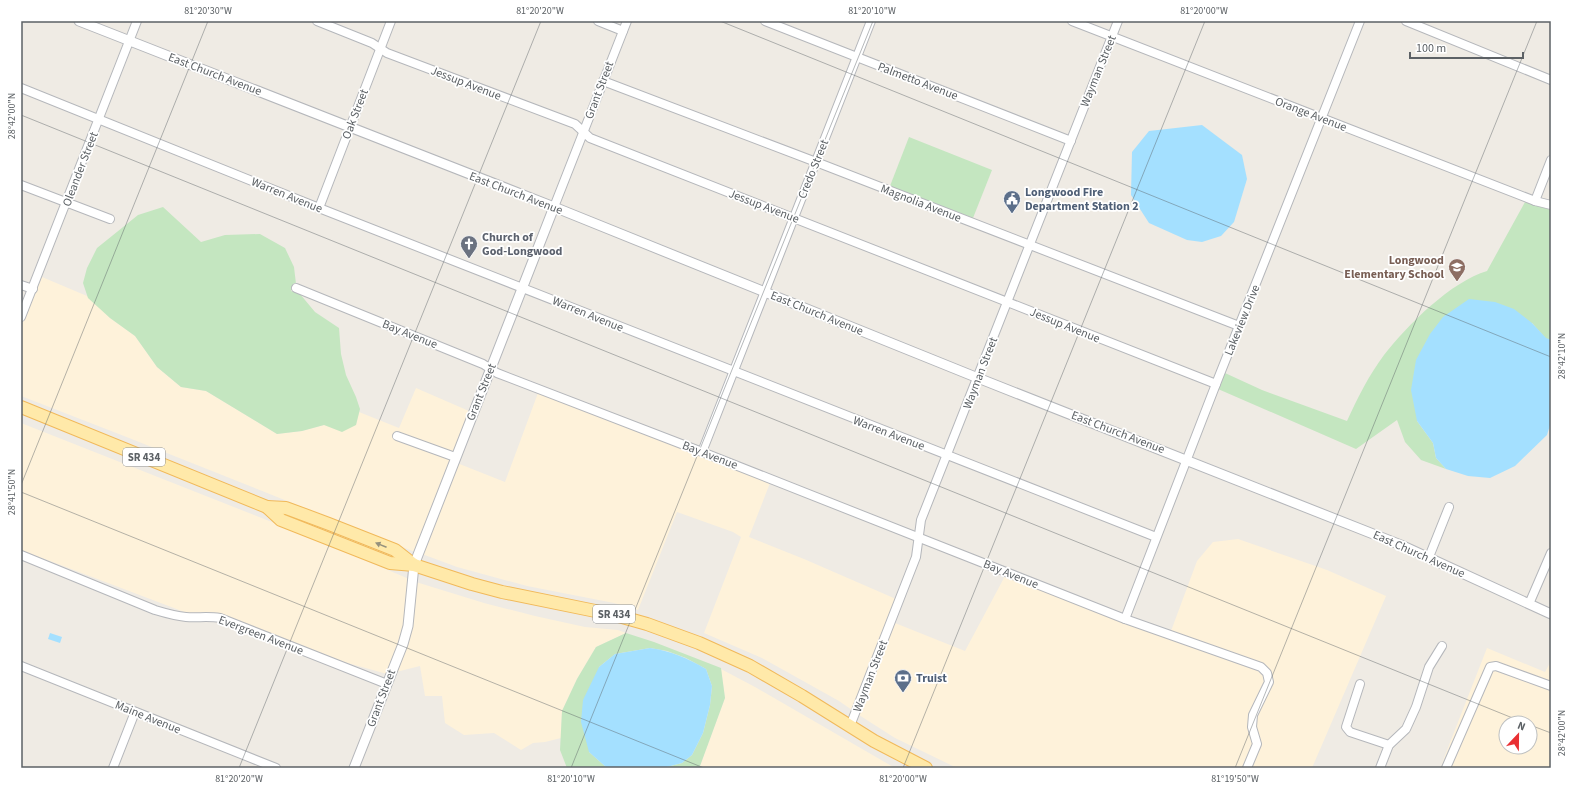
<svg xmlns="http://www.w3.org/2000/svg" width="1572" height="789" viewBox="0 0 1572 789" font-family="'Source Sans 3',sans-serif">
<rect width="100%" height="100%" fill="#efebe4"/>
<g fill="#fef2da" fill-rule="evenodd">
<path d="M42,277L87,296L110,318L135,336L157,367L181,387L206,391L277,434L302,431L324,425H356L359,412L399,428L416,388L469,411L453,452L395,431L393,439L450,460L415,552L124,436L21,396V327Z"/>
<path d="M538,393L770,483L749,537L804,559L896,599L852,710L839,701L762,658L704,633L741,537L733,532L677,512L638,610L614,603L527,586L457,567L422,554L457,463L505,482Z"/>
<path d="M21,423L320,541L409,579L404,626L400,643L387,674L344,662L222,614L209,612L187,613L21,550Z"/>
<path d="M1238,539L1327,570L1386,596L1312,768H1251L1261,746L1256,726L1257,716L1272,684L1262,663L1171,631L1197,561L1213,542Z"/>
<path d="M1005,576L1127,624L1258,671L1263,676L1264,682L1249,713V729L1253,744L1243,768H957L895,738L859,715L895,623L965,651Z"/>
<path d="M416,582L484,603L535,616L585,627L618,630L626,633L596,647L577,679L562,711L561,738L545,742L533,743L521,750L494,733L464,735L445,723L442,696H425L420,666L396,672Z"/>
<path d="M1487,648L1545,672L1551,661V681L1497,662L1490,663L1487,665L1440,768Z"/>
<path d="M721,669L755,687L895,768H697L700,766L725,698Z"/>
<path d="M1493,671H1495L1551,691V768H1450ZM1506,723H1530V747H1506Z"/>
</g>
<g fill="#c4e6c0">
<path d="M909,137L992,170L973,218L890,186Z"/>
<path d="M1525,202L1551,210V340L1546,339L1532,323L1417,421L1433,443L1436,458L1446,469L1421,460L1405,442L1397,420L1356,449L1218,389L1225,373L1262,390L1347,421C1357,399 1369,375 1384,355C1407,325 1452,281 1487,271Z"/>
<path d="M163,207L201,242L225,235L260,234L285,248L294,267L296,284L294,283L291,291L300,294L315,312L339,328L341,354L346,375L356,397L360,409L356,425L342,432L324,425L302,431L277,434L206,391L181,387L157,367L135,336L110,318L88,298L83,283L87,268L97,248L138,215Z"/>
<path d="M626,633L654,642L721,668L725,698L700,766L697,768H663L682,763L692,755L703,733L710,705L712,686L706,669L686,658L667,651L650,648L615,654L599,667L589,752L607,768H567L560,750L562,711L577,679L596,647Z"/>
</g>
<g fill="#a4e0ff">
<path d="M1202,125L1242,155L1247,179L1234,222L1221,236L1202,242L1187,240L1149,223L1131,195L1132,152L1149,131Z"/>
<path d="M1469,299L1495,302L1514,309L1532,323L1546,338L1551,340V422L1547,435L1515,466L1490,478L1468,476L1446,469L1436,458L1433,443L1417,421L1411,390L1416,360L1430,334L1443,317Z"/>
<path d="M50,633L62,637L60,643L48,639Z"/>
<path d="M650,648C671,651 687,658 706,669L712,686L710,705L703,733L692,755L682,763L663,768H607L589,752L581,722L583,700L599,667L615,654Z"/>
</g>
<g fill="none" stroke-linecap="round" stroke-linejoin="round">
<g stroke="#b5b7bb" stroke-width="10">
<g id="minor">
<path d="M317,21L372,43L387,53L575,124L590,138L1216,384"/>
<path d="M598,21L623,31"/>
<path d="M765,21L1071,141"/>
<path d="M1072,21L1535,201L1551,205"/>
<path d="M1406,21L1551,80"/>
<path d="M603,81L816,162L1239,326"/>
<path d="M21,88L319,208L1156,537"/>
<path d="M21,185L110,219"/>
<path d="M1535,201L1551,160"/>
<path d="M554,207L627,21"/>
<path d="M319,208L391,21"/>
<path d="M21,285L33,289"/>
<path d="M296,288L483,364L497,373L697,450L1125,619L1261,667L1267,673L1269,682L1253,715L1252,727L1257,744L1247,768"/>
<path d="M21,317L137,21"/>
<path d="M397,436L455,457"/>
<path d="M702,452L871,21"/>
<path d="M21,555L155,610C165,613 175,616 186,617C197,618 208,616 220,618L387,684"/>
<path d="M1429,557L1449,507"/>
<path d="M1529,604L1551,553"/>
<path d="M1125,619L1216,384L1360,21"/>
<path d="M21,666L276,768"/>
<path d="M1360,684L1346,727L1350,732L1389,745"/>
<path d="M850,726L916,557L921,520L1118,21"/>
<path d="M113,768L135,712"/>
<path d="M1380,768L1389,745L1406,729L1416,707L1429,667L1442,646"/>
<path d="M1446,768L1490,667L1496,666L1551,686"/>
</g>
</g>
<g stroke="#b5b7bb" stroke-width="11">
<g id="tertiary">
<path d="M79,21L554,207L978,378L1401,545L1551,614"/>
<path d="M354,768L403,644L408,626L414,565L554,207"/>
</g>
</g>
<g stroke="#f1b95a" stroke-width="14">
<g id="primary">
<path d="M21,407L267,507L281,520L390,563L414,565L472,584L502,592L615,615L647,624L699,643L750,666L802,696L874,741L926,768"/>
<path d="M267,507L286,508L329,524L395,550L414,565"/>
</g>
</g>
<use href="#minor" stroke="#fff" stroke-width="8"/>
<use href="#tertiary" stroke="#fff" stroke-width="9"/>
<use href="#primary" stroke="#ffe9a9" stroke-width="12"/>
</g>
<defs><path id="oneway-solid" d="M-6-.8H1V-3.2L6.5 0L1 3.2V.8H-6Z"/></defs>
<use fill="#95917d" href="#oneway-solid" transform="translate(381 545) rotate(-158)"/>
<path fill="none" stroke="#5c6165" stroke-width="1" stroke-opacity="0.45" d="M720,21L1551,357M21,115L1525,723M21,485L208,21M21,492L704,768M1530,725L1551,733M239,768L541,21M571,768L873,21M903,768L1205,21M1235,768L1537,21"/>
<defs>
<g id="civic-pin" transform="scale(0.9)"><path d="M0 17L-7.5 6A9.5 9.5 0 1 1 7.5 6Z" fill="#5c6f8a" stroke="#fff"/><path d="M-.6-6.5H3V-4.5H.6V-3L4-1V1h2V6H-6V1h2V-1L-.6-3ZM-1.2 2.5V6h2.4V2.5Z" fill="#fff"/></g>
<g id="church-pin" transform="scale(0.9)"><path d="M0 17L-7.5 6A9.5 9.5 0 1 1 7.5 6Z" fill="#6b7280" stroke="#fff"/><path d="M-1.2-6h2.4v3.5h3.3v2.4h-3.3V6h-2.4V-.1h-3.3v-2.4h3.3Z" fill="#fff"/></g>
<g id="school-pin" transform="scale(0.9)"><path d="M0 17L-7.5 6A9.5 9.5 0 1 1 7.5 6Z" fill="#8d6e63" stroke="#fff"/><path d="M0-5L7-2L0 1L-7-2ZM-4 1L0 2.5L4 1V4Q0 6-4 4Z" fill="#fff"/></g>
<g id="bank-pin" transform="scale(0.9)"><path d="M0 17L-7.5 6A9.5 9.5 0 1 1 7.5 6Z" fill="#5c6f8a" stroke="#fff"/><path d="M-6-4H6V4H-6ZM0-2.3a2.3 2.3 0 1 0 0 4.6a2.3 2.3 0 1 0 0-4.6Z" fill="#fff"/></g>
</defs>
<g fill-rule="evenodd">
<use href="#civic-pin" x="1012" y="199"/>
<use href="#church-pin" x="469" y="244"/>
<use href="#school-pin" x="1457" y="267"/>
<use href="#bank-pin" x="903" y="678"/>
</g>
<g text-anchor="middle" stroke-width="3.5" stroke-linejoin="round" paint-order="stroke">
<g fill="#fff" stroke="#8d9093" stroke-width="1">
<rect x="123" y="448" width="42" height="18" rx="3"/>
<rect x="593" y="605" width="42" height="18" rx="3"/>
</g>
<g font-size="11" font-weight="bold" fill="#5c6165">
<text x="144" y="461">SR 434</text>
<text x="614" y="618">SR 434</text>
</g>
<g font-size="12" fill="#5c6165" stroke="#fff">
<text transform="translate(1098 71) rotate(-68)" y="4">Wayman Street</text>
<text transform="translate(215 74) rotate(21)" y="4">East Church Avenue</text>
<text transform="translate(918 81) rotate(21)" y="4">Palmetto Avenue</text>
<text transform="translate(466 83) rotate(21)" y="4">Jessup Avenue</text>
<text transform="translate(599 90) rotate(-69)" y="4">Grant Street</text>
<text transform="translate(355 114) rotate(-69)" y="4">Oak Street</text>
<text transform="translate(1311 114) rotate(21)" y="4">Orange Avenue</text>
<text transform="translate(80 169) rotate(-69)" y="4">Oleander Street</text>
<text transform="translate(813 169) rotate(-68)" y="4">Credo Street</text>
<text transform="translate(516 193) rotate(21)" y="4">East Church Avenue</text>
<text transform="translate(287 195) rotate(22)" y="4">Warren Avenue</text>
<text transform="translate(921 203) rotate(21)" y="4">Magnolia Avenue</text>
<text transform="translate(764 206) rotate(21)" y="4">Jessup Avenue</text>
<text transform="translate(817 313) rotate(22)" y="4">East Church Avenue</text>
<text transform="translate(588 314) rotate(22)" y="4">Warren Avenue</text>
<text transform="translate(1242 320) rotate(-68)" y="4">Lakeview Drive</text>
<text transform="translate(1065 325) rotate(22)" y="4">Jessup Avenue</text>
<text transform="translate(410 334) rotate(22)" y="4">Bay Avenue</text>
<text transform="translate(980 373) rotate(-69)" y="4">Wayman Street</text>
<text transform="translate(481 392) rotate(-68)" y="4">Grant Street</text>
<text transform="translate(1118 432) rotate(21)" y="4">East Church Avenue</text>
<text transform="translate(889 433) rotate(21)" y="4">Warren Avenue</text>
<text transform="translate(710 455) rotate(21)" y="4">Bay Avenue</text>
<text transform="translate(1419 554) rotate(24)" y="4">East Church Avenue</text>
<text transform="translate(1011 574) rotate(22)" y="4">Bay Avenue</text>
<text transform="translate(261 635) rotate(21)" y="4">Evergreen Avenue</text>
<text transform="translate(870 676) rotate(-69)" y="4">Wayman Street</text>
<text transform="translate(381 698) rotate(-69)" y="4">Grant Street</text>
<text transform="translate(148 717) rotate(22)" y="4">Maine Avenue</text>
</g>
<g font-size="12" font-weight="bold" fill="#4e5e75" stroke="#fff" text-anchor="start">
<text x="1025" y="196">Longwood Fire<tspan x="1025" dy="14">Department Station 2</tspan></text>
<text x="916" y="682">Truist</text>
</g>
<g font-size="12" font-weight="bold" fill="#5b616d" stroke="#fff" text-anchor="start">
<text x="482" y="241">Church of<tspan x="482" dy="14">God-Longwood</tspan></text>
</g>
<g font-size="12" font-weight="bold" fill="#785e54" stroke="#fff" text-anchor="end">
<text x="1444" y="264">Longwood<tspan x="1444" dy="14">Elementary School</tspan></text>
</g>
</g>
<rect width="1572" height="789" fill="none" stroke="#ffffff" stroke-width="44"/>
<g transform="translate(1518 735) rotate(22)"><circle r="19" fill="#ffffff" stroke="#bec0c1"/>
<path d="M0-3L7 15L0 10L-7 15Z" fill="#e93033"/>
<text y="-6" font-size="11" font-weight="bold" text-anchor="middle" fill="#5c6165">N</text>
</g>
<path d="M1410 52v6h113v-6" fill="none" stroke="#5c6165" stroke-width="2"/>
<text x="1416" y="52" font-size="12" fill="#5c6165" stroke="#ffffff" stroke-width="3" paint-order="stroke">100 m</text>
<rect x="22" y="22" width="1528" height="745" fill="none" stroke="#5c6165" stroke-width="1.5"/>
<g font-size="10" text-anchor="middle" fill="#5c6165">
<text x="208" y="14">81°20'30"W</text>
<text x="540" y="14">81°20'20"W</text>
<text x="872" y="14">81°20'10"W</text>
<text x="1204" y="14">81°20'00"W</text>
<text transform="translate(11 116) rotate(-90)" y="4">28°42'00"N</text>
<text transform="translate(1561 356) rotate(-90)" y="4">28°42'10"N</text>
<text transform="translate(11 492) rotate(-90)" y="4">28°41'50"N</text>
<text transform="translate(1561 733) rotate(-90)" y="4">28°42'00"N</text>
<text x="239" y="782">81°20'20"W</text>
<text x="571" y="782">81°20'10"W</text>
<text x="903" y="782">81°20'00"W</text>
<text x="1235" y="782">81°19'50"W</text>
</g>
</svg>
